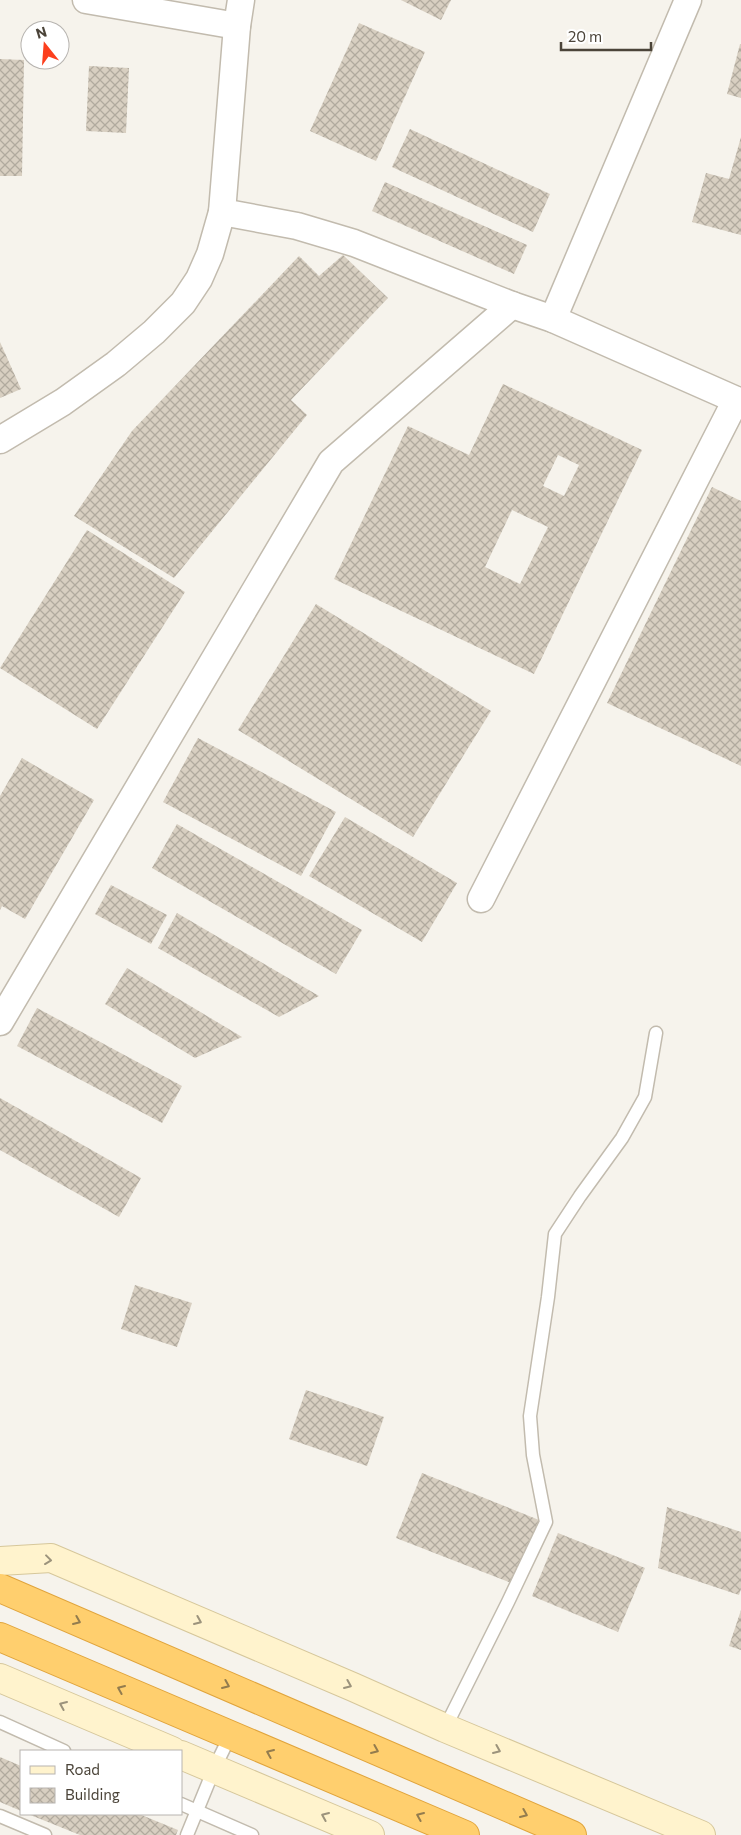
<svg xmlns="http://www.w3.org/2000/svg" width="741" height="1835" viewBox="0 0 741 1835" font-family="Commissioner,sans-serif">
<defs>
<pattern id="building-cross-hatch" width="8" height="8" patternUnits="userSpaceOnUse" patternTransform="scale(1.25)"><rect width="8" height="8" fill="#d8cfc1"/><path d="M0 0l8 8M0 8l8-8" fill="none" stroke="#b1aa9e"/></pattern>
</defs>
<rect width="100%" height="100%" fill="#f6f3ec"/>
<g fill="url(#building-cross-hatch)" fill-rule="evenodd">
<path d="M401,0H451L441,20Z"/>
<path d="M359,23L425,52L376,161L310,131Z"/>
<path d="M740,44H741V98L727,94Z"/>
<path d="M0,59L24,60L22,176H0Z"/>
<path d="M89,66L129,68L126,133L86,131Z"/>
<path d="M410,129L550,194L533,232L392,167Z"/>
<path d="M741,137V235L692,222L706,173L729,179Z"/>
<path d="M385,182L527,245L514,274L372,211Z"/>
<path d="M343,255L388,298L291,400L307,415L174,578L74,516L132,431L299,256L319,276Z"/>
<path d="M0,342L21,389L0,398Z"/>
<path d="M503,384L642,450L534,674L334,579L408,426L469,455ZM558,455L579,465L564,496L543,486ZM512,510L548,527L520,584L485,567Z"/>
<path d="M712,487L741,501V766L607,703Z"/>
<path d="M87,530L185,592L97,729L0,668Z"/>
<path d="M316,604L491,711L413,837L238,730Z"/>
<path d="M198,738L336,812L301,876L163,802Z"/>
<path d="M22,758L94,800L25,919L2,906L0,910V796Z"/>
<path d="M345,817L457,883L422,942L309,876Z"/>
<path d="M177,824L362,930L336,974L152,868Z"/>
<path d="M111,885L167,915L151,944L95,914Z"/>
<path d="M177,913L319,996L279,1017L158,948Z"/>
<path d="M127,968L242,1037L195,1058L105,1004Z"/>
<path d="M37,1008L182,1086L162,1123L17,1046Z"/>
<path d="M0,1098L141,1178L119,1217L0,1150Z"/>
<path d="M135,1285L192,1303L177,1347L121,1329Z"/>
<path d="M306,1390L384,1417L367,1466L289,1439Z"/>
<path d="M422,1473L539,1520L514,1584L396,1538Z"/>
<path d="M667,1507L741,1532V1589L739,1595L658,1568Z"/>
<path d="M558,1533L645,1568L618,1632L532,1596Z"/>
<path d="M741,1610V1650L729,1646Z"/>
<path d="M0,1757L21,1766V1811L0,1802Z"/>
<path d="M28,1814H139L178,1830L176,1835H80Z"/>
</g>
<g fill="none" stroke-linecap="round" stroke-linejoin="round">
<g stroke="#c2bbae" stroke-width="15">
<g id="lane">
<path d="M0,1722L64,1751"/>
<path d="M445,1728L508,1602L546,1522L533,1455L530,1416L548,1297L555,1234L580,1196L622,1138L645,1097L656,1033"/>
<path d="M181,1804L252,1835"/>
<path d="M0,1816L45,1835"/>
<path d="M187,1835L214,1769L230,1736"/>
</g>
</g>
<g stroke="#c2bbae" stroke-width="29">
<g id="street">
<path d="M86,0L237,26"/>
<path d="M222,212L297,226L354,243L512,305L553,319L741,402"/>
<path d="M553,319L688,0"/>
<path d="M0,440L63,402L116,364L154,332L183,303L199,279L210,254L222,212L237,26L241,0"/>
<path d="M481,899L736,400"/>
<path d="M0,1022L331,462L512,305"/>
</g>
</g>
<g stroke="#d6c79b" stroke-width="30">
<g id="secondary">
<path d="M0,1561L51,1558L353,1687L445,1728L701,1835"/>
<path d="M0,1678L172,1751"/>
<path d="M181,1755L370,1835"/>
</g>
</g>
<g stroke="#e0a43c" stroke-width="30">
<g id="highway">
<path d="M0,1588L572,1835"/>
<path d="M0,1637L465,1835"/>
</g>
</g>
<use href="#lane" stroke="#fff" stroke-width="12"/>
<use href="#street" stroke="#fff" stroke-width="26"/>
<use href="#secondary" stroke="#fff3cd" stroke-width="28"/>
<use href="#highway" stroke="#ffcf6e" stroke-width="28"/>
</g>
<defs><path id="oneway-chevron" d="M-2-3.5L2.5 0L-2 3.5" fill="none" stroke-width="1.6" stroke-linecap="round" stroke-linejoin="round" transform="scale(1.25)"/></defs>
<g stroke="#9c937c">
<use href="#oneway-chevron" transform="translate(48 1560) rotate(7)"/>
<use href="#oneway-chevron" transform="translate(198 1621) rotate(23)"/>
<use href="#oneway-chevron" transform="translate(348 1685) rotate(23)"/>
<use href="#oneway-chevron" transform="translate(63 1705) rotate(-157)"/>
<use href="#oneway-chevron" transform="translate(497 1750) rotate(23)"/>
<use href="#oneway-chevron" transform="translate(325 1816) rotate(-157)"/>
</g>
<g stroke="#937c4e">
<use href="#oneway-chevron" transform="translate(77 1621) rotate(23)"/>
<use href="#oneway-chevron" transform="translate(226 1685) rotate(23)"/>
<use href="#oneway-chevron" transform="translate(121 1689) rotate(-157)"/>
<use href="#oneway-chevron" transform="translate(375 1750) rotate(23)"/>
<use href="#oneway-chevron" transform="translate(270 1753) rotate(-157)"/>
<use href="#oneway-chevron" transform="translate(524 1814) rotate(23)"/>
<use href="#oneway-chevron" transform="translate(420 1816) rotate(-157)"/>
</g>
<rect x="20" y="1750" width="162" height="65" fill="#ffffff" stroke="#b7b4b0"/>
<rect x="30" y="1766" width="25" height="8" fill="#fff3cd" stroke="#b7b4b0"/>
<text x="65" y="1775" font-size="15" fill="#4b4439">Road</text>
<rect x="30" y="1788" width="25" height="15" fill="url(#building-cross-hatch)" stroke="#b7b4b0"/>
<text x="65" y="1800" font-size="15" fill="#4b4439">Building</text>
<g transform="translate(45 45) rotate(343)"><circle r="24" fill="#ffffff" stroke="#b7b4b0"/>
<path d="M0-4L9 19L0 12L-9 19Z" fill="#fc3f1d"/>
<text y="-8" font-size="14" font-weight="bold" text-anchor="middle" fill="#4b4439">N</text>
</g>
<path d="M561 42v8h90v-8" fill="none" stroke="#4b4439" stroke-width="2.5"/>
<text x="568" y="42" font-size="15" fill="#4b4439" stroke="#ffffff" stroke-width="4" paint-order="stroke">20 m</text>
</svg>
